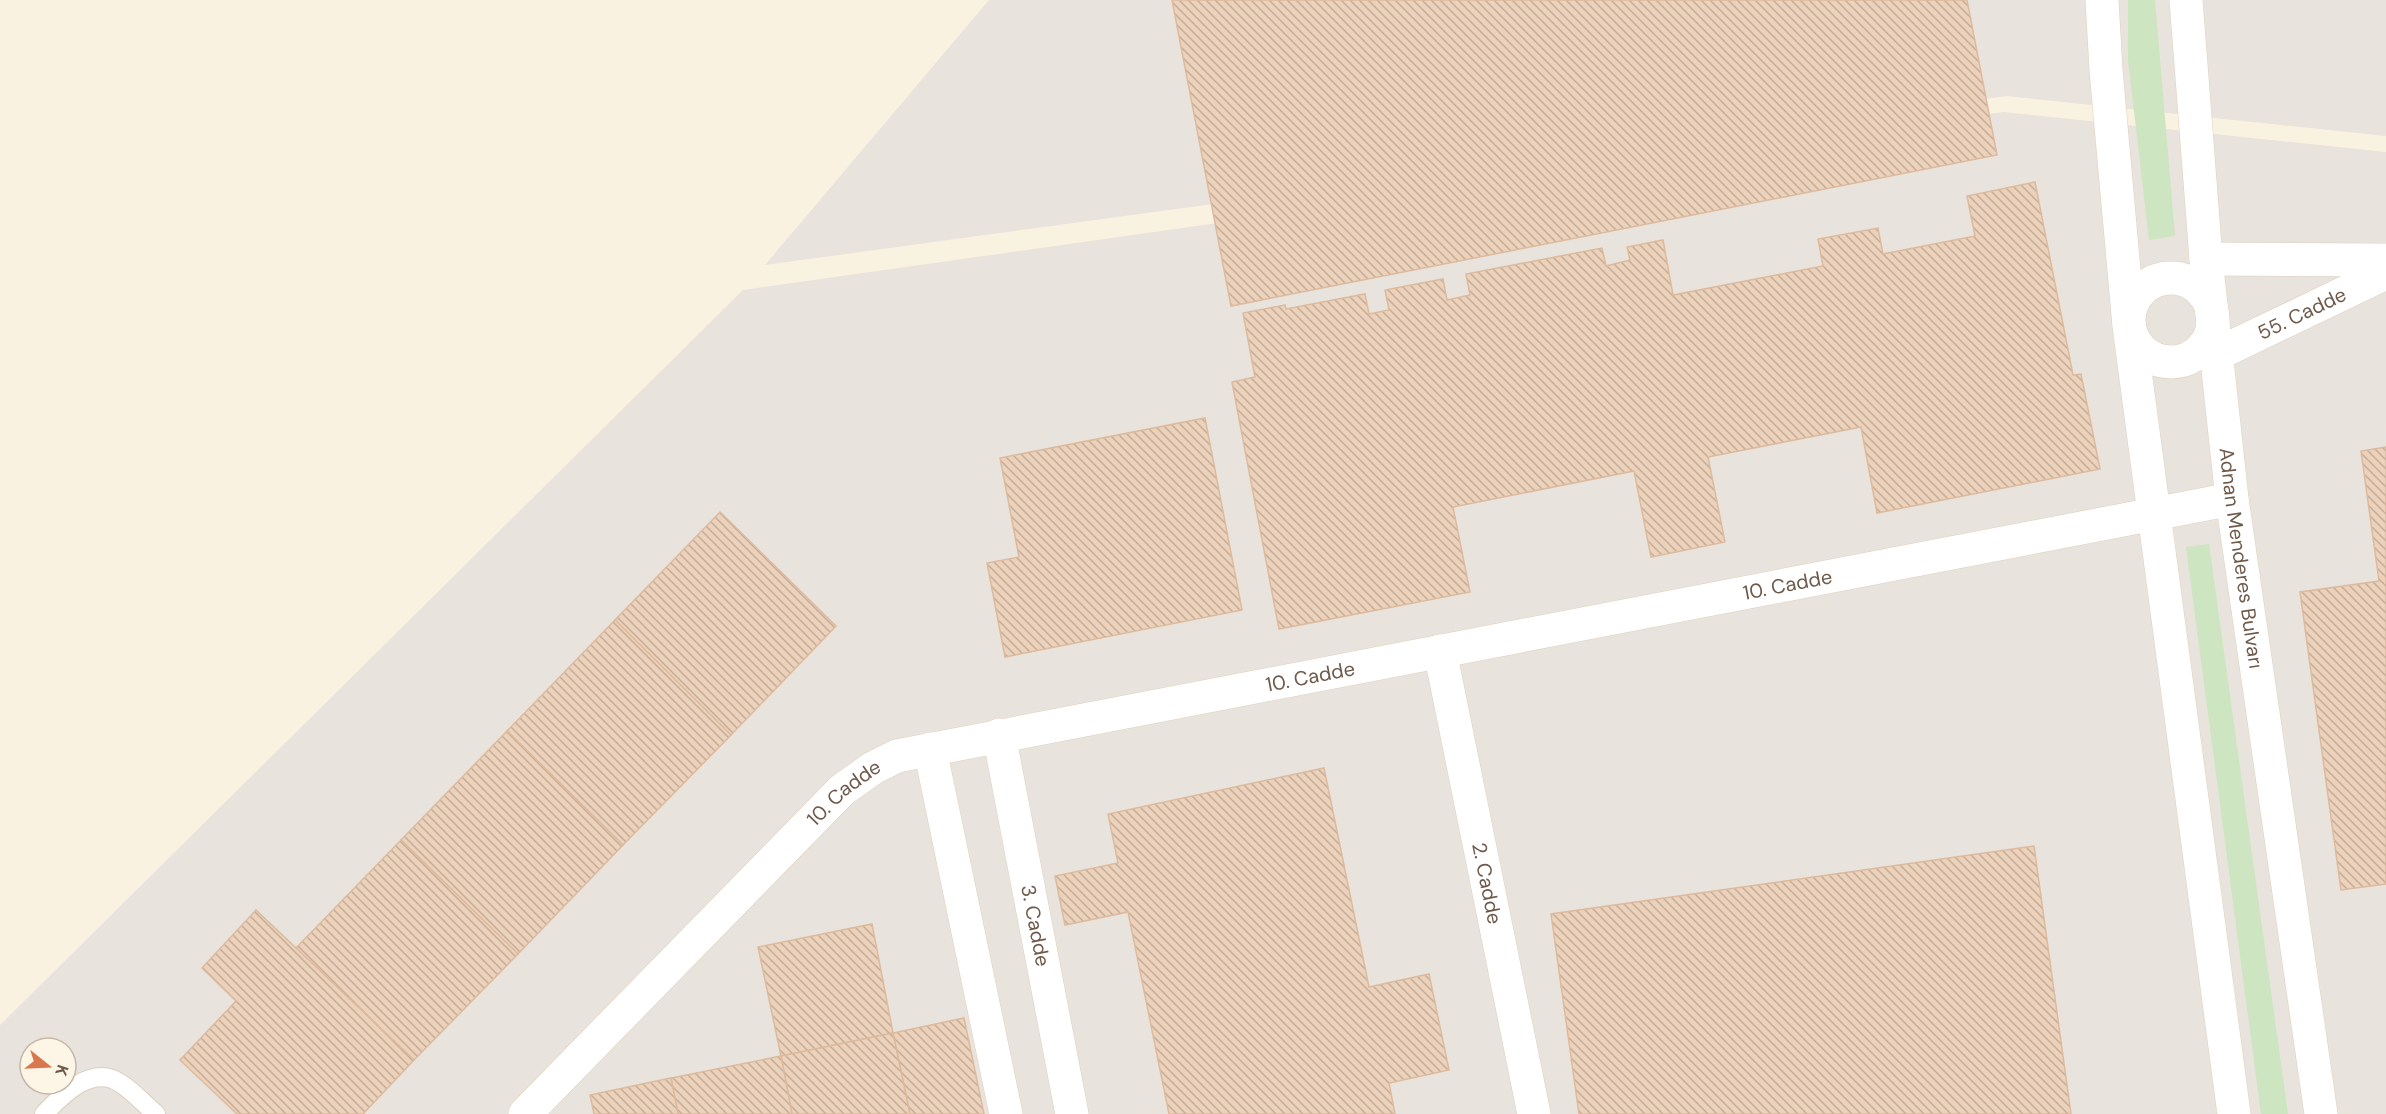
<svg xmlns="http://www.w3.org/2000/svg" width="2386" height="1114" viewBox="0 0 2386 1114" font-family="'DM Sans',sans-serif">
<defs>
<pattern id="building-back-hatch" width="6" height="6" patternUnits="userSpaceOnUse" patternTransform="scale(1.5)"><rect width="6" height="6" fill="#ecd2bb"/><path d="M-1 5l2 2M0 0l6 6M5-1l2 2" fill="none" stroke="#c3ad9a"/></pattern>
</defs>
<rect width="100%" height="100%" fill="#faf2e1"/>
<g fill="#e8e3dc" fill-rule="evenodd">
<path d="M989,0H2386V136L2007,96L765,265Z"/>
<path d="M2003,112L2386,152V1114H0V1025L743,290ZM30,1048H66V1084H30Z"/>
</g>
<g fill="#cde5c1">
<path d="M2128,0H2155L2175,236L2149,240L2128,60Z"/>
<path d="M2209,544L2288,1114H2261L2186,547Z"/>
</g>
<g fill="url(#building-back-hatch)" stroke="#deba9d" stroke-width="1.5">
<path d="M1172,0H1967L1997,155L1231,306Z"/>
<path d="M2035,182L2073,375L2081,374L2100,469L1877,513L1861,427L1708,457L1725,542L1651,557L1634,471L1453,507L1470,592L1279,629L1232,382L1255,377L1243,313L1285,305L1286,309L1365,294L1369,314L1389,310L1385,290L1443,279L1447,300L1470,295L1466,274L1602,248L1606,266L1630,260L1627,247L1663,240L1673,295L1823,266L1818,239L1878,228L1883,254L1975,236L1967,196Z"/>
<path d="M1205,418L1242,610L1005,657L987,563L1019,557L1000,458Z"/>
<path d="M2386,447V884L2341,890L2300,592L2379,581L2361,451Z"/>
<path d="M720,512L836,626L731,735L615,620Z"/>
<path d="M615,620L731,735L623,845L507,731Z"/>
<path d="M507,731L623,845L518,954L401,840Z"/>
<path d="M1324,768L1369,987L1429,974L1449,1070L1389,1083L1395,1114H1169L1128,912L1065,925L1055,876L1118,863L1108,814Z"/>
<path d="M401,840L518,954L414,1060L296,948Z"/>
<path d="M2034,846L2071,1114H1579L1551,914Z"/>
<path d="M256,910L414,1060L363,1114H237L180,1060L236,1001L202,968Z"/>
<path d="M872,924L893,1033L781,1056L758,947Z"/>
<path d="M964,1018L984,1114H910L893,1033Z"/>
<path d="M893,1033L910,1114H792L781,1056Z"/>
<path d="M781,1056L792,1114H678L671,1078Z"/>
<path d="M671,1078L678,1114H594L590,1095Z"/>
</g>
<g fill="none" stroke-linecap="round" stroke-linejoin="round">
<g stroke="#ddcebe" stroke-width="20">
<path id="lane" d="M44,1114C62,1095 92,1064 120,1083C133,1091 144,1104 156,1114"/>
</g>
<g stroke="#ddcebe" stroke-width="34">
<g id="street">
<path d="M2206,259L2386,260"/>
<path id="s1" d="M2217,354L2386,273"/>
</g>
</g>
<g stroke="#e1d0bc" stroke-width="34">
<g id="secondary">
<path d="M2102,0L2106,70L2129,326L2234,1114"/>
<path id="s2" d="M2186,0L2206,259L2232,499L2321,1114"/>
<circle cx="2171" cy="320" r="42"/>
<path id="s3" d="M1440,651L1534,1114"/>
<path id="s4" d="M999,735L1072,1114"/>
<path d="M930,749L1006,1114"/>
<path id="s5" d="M525,1114L842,790L873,768L897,756L2232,499"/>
</g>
</g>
<use href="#lane" stroke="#fff" stroke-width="18"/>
<use href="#street" stroke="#fff" stroke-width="33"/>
<use href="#secondary" stroke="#fff" stroke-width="33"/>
</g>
<g text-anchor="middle" stroke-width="5" stroke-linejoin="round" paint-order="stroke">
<g font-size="20" fill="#6e594a" stroke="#fdf6e6">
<text dy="7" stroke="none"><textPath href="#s1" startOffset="94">55. Cadde</textPath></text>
<text dy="7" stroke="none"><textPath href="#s2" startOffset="561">Adnan Menderes Bulvarı</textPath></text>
<text dy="7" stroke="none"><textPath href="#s5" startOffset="1425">10. Cadde</textPath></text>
<text dy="7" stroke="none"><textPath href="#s5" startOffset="939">10. Cadde</textPath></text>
<text dy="7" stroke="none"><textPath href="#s5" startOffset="453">10. Cadde</textPath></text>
<text dy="7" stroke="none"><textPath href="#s3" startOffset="237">2. Cadde</textPath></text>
<text dy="7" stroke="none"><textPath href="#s4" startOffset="194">3. Cadde</textPath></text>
</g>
</g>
<g transform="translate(48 1066) rotate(108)"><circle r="28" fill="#fdf6e6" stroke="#c4b7a8" stroke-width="1.5"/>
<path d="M0-4.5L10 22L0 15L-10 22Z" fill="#da774f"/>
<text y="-9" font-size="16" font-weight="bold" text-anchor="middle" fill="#6e594a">K</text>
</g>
</svg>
